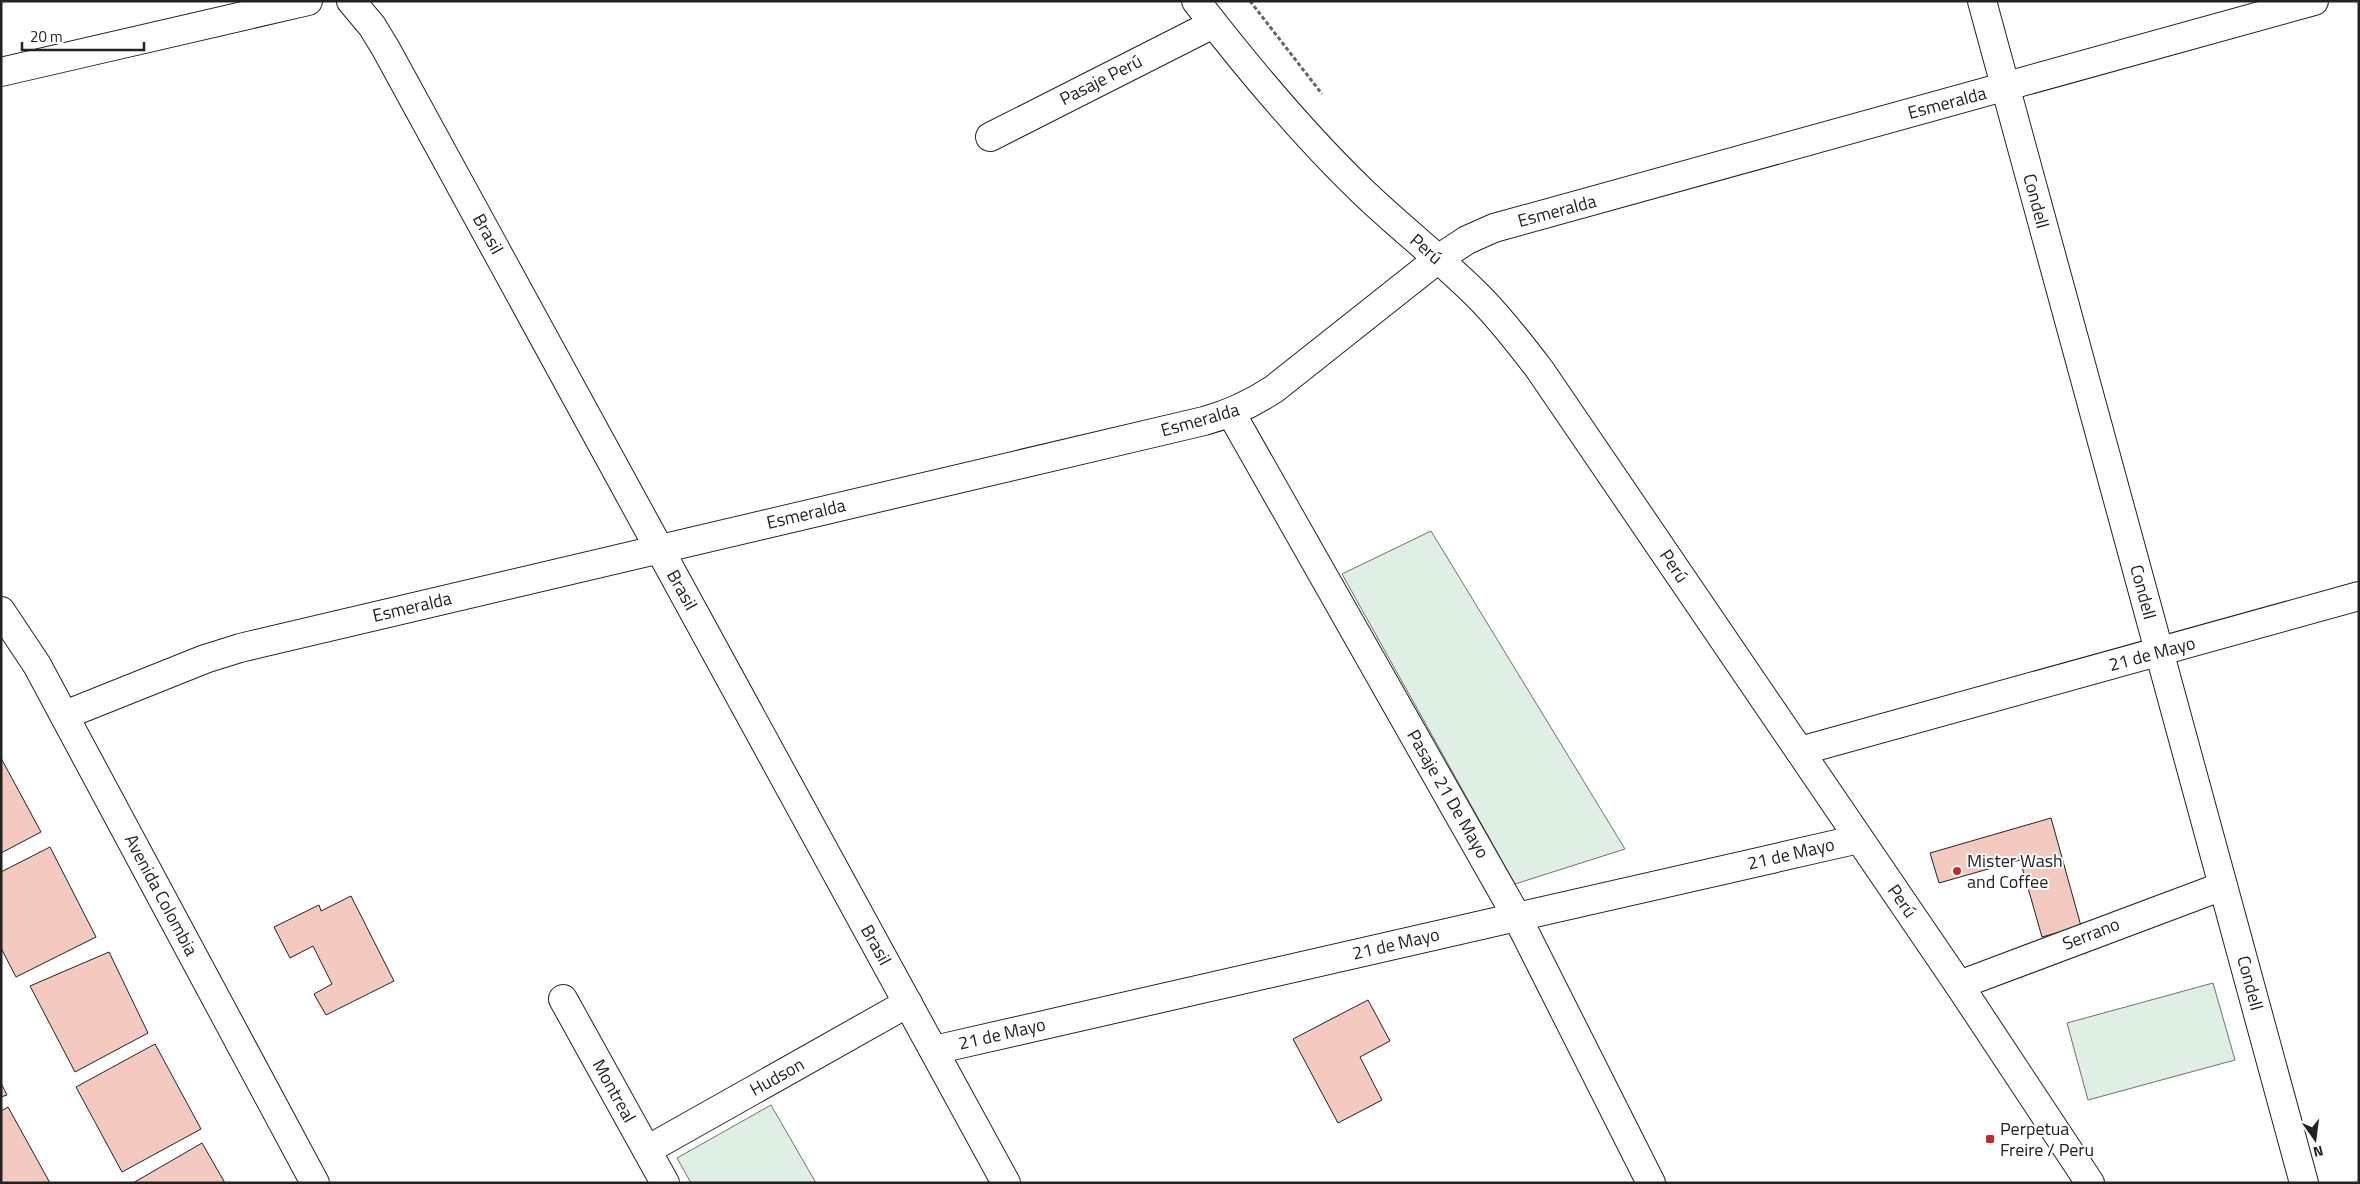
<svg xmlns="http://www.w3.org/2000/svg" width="2360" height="1184" viewBox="0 0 2360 1184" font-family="'Titillium Web',sans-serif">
<rect width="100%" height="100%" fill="#fff"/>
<g fill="#e0efe3" stroke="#6f6f6f">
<path d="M1431,531L1625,849L1515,884L1342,574Z"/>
<path d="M2213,983L2235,1060L2088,1100L2067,1023Z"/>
<path d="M771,1105L816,1183H691L677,1158Z"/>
</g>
<g fill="#f3c9c0" stroke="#222">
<path d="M1,758L41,832L1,853Z"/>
<path d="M2051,818L2081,926L2042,937L2020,860L1939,883L1930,853Z"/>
<path d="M50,847L96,937L16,977L1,948V872Z"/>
<path d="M351,896L394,981L326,1015L314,994L332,984L313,946L290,958L274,927L319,905L321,911Z"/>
<path d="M109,952L148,1033L75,1072L30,986Z"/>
<path d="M1368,1000L1390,1041L1360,1057L1382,1100L1338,1123L1293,1039Z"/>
<path d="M155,1044L201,1129L122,1172L76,1087Z"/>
<path d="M1,1083L7,1095L1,1097Z"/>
<path d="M8,1107L50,1183H1V1111Z"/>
<path d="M202,1143L225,1183H133Z"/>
</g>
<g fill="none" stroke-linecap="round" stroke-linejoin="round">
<g stroke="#222" stroke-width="30">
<g id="minor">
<path d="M351,1L372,26L386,49L1006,1183"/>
<path d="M1196,1C1247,67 1300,131 1361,190C1400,228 1444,261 1482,300C1503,322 1521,345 1540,370L1959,985L2090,1183"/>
<path d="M1982,1L2304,1183"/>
<path d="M1,72L308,1"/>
<path d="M990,137L1213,24"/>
<path d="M1231,413L1517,917L1651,1183"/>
<path d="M65,715L205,659L240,648L1204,421C1230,414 1251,404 1274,389L1438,259L1467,240L1494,228L2314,1"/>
<path d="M1800,751L2359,596"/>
<path d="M1959,985L2223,886"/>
<path d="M563,999L665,1183"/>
<path d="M934,1050L1859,839"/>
<path d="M647,1150L908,1003"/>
</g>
</g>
<g stroke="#222" stroke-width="30">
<path id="major" d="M1,611L37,665L315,1183"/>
</g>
<path stroke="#646464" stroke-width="3" stroke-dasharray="4 2.5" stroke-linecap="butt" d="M1250,1L1322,94"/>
<use href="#minor" stroke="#fff" stroke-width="28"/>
<use href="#major" stroke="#fff" stroke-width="28"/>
</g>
<g fill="#c62828" stroke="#fff" stroke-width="2">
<circle cx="1957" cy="871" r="5"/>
<rect x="1985" y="1134" width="10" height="10" rx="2.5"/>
</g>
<g text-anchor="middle" stroke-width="4" stroke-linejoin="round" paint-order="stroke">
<g font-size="18" fill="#222" stroke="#fff">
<text transform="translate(1101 80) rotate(-27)" y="6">Pasaje Perú</text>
<text transform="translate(1947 103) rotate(-15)" y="6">Esmeralda</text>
<text transform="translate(2036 201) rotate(75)" y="6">Condell</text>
<text transform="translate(1557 211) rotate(-15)" y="6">Esmeralda</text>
<text transform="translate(488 234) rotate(61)" y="6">Brasil</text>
<text transform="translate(1426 249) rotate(41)" y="6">Perú</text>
<text transform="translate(1200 420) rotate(-16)" y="6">Esmeralda</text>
<text transform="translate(806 514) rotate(-13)" y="6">Esmeralda</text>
<text transform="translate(1674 566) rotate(56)" y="6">Perú</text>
<text transform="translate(682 590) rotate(61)" y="6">Brasil</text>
<text transform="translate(2143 592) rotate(75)" y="6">Condell</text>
<text transform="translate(412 607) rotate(-13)" y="6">Esmeralda</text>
<text transform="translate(2152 654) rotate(-15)" y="6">21 de Mayo</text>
<text transform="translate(1448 794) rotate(60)" y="6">Pasaje 21 De Mayo</text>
<text transform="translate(1791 854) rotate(-13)" y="6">21 de Mayo</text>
<text transform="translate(161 895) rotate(62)" y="6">Avenida Colombia</text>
<text transform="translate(1902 901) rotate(55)" y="6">Perú</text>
<text transform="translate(2091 934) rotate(-21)" y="6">Serrano</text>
<text transform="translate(1396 944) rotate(-13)" y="6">21 de Mayo</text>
<text transform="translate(876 945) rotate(61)" y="6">Brasil</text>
<text transform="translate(2250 983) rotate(75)" y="6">Condell</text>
<text transform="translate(1002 1034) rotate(-13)" y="6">21 de Mayo</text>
<text transform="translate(777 1077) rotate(-29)" y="6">Hudson</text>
<text transform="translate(614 1091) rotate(61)" y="6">Montreal</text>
</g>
<g font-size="18" fill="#222" stroke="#fff" text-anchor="start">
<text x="1967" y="867">Mister Wash<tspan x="1967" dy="21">and Coffee</tspan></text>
<text x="2000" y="1135">Perpetua<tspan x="2000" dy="21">Freire / Peru</tspan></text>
</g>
</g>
<rect width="2360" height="1184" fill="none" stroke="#222222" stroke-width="5"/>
<g transform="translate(2315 1139) rotate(166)" stroke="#ffffff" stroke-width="4" paint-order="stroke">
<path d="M0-4L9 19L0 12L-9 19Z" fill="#222222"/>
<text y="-8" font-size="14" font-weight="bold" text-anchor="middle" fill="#222222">N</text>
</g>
<path d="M22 42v8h122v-8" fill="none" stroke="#222222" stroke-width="2.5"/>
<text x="30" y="42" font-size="15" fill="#222222" stroke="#ffffff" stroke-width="4" paint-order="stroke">20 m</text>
</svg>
